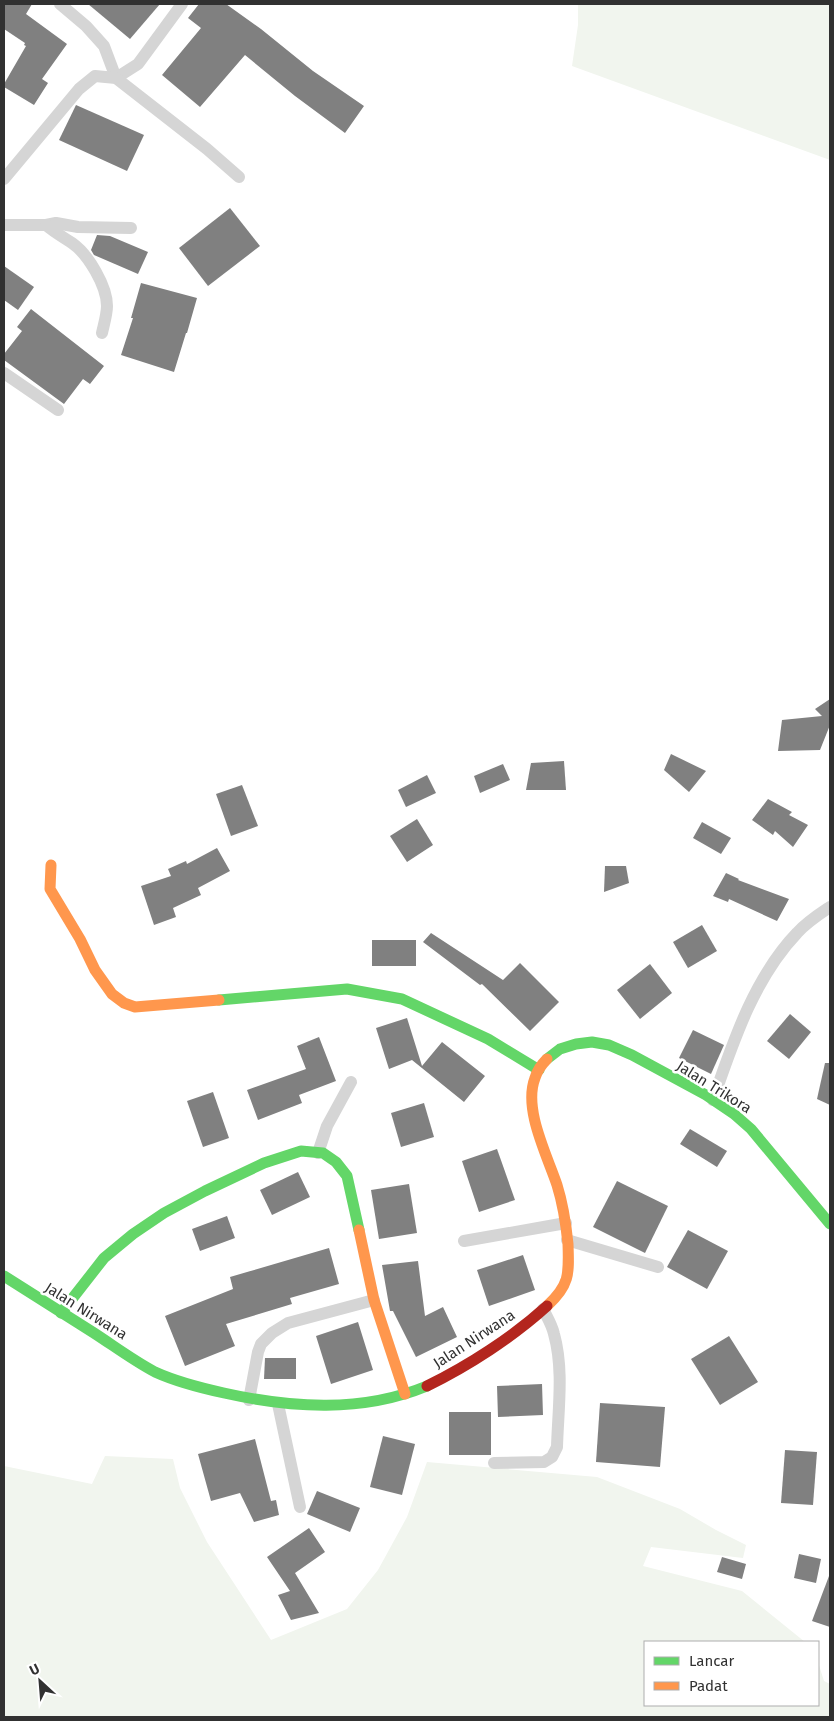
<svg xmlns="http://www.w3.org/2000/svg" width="834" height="1721" viewBox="0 0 834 1721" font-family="'Fira Sans',sans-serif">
<rect width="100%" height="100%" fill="#fff"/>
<g fill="#f1f5ee">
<path d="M578,4H830V160L572,66L578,25Z"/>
<path d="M105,1456L173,1459L180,1488L207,1542L271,1640L347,1609L378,1570L407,1517L427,1462L597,1477L680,1509L716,1530L746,1545L743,1558L651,1547L643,1566L742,1591L805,1642H645V1705H818V1662L824,1681L830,1684V1717H4V1466L92,1484Z"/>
</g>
<g fill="#808080">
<path d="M4,4H32L26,14L67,44L42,79L48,83L34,105L4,87V84L26,46L24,45L25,43L4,29Z"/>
<path d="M88,4H160L130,39Z"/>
<path d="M199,4H226L261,29L313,71L364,106L345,133L295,96L245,55L200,107L162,75L201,28L188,18Z"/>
<path d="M76,105L144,135L127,171L59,140Z"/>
<path d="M230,208L260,246L208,286L179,248Z"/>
<path d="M97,235L110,236L148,252L138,274L94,255L91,250Z"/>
<path d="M4,266L34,287L18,310L4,300Z"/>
<path d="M141,283L197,298L187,333H186L174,372L121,355L133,318H131Z"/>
<path d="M31,309L104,366L90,384L83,379L64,404L4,360V354L22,331L17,327Z"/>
<path d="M830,699V725L820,750L778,751L782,720L822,716L815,709Z"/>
<path d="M671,754L706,771L689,792L664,770Z"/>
<path d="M564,761L566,790H526L531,763Z"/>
<path d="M503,764L510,780L480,793L474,776Z"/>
<path d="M427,775L436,793L406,807L398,790Z"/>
<path d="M242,785L258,826L231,836L216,794Z"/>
<path d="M768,799L792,812L789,815L808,825L793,847L775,831L773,835L752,820Z"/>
<path d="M417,819L433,845L407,862L390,836Z"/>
<path d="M702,822L731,838L721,854L693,838Z"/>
<path d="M217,848L230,871L198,888L201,895L173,908L176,917L154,925L141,886L171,876L168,869L186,861L187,864Z"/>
<path d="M605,866H626L629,883L604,892Z"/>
<path d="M726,873L739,879L738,880L789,899L777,921L729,899L728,902L713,896Z"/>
<path d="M702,925L717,951L688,968L673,942Z"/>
<path d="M431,933L503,980L520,963L559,1002L530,1031L482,984L480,985L423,942Z"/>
<rect x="372" y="940" width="44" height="26"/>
<path d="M650,964L672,993L640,1019L617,990Z"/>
<path d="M790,1014L811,1032L789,1059L767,1041Z"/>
<path d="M407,1018L422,1066L442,1042L485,1076L464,1102L412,1060L389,1069L376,1028Z"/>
<path d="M693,1030L724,1045L711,1074L679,1058Z"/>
<path d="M319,1037L336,1081L299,1095L302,1103L258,1120L247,1090L306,1069L297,1046Z"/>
<path d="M825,1063H830V1105L817,1099Z"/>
<path d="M213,1092L229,1138L203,1147L187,1101Z"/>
<path d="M424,1103L434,1137L401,1147L391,1113Z"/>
<path d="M690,1129L727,1151L717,1167L680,1144Z"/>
<path d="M497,1149L515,1200L479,1212L462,1161Z"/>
<path d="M298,1172L310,1197L272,1215L260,1190Z"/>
<path d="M617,1181L668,1206L645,1253L593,1227Z"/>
<path d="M409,1184L417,1233L379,1239L371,1190Z"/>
<path d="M227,1216L235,1238L200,1251L192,1229Z"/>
<path d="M688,1230L728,1251L707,1289L667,1267Z"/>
<path d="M329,1248L339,1284L290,1298L292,1304L226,1324L235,1346L185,1366L165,1316L233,1289L230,1277Z"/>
<path d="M523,1255L535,1290L489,1306L477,1270Z"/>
<path d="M418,1261L425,1316L443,1307L457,1337L416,1357L393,1311H390L382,1265Z"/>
<path d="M358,1322L373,1370L331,1384L316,1336Z"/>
<path d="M729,1336L758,1382L720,1405L691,1359Z"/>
<path d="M265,1358H296V1379H264Z"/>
<path d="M542,1384L543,1415L498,1417L497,1386Z"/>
<path d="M600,1403L665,1407L660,1467L596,1462Z"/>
<rect x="449" y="1412" width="42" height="43"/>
<path d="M383,1436L415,1444L402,1495L370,1487Z"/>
<path d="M255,1439L271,1501L276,1500L279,1515L254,1522L240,1493L211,1501L198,1454Z"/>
<path d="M785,1450L817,1452L813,1505L781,1503Z"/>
<path d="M317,1491L360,1508L350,1532L307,1514Z"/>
<path d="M309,1528L325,1552L295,1573L319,1613L291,1620L278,1595L290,1591L267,1557Z"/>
<path d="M799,1554L821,1559L816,1583L794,1578Z"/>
<path d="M722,1557L746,1564L742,1579L717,1572Z"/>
<path d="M829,1576H830V1627L812,1621Z"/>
</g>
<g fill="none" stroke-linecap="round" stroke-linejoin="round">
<g stroke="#d5d5d5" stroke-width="12">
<path d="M60,4L86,26L104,46L116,78L138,64L182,4"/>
<path d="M4,179L79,89L95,76L116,78L207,149L239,177"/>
<path d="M4,225H46L56,223L78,227L131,228"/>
<path d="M46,225C54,232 63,237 72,243C88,254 107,286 107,306C107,314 104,324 102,333"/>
<path d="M4,373L58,410"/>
<path d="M713,1100C733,1042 754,978 797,933C807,922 818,915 830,907"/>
<path d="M318,1153L327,1126L351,1082"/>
<path d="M567,1240L658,1267"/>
<path d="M464,1241L566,1223"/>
<path d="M249,1400L258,1352L261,1344L272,1333L288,1323L374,1300"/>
<path d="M278,1404L300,1507"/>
<path d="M494,1463L544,1462L552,1457L557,1447C558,1410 564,1370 554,1334C552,1325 547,1317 543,1309"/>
</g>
<g stroke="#63d668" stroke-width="11">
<path d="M219,1000L347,989L402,999L488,1039L539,1070"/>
<path d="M547,1059L560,1049L576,1044L592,1042L609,1045L632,1055L706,1095L734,1114L751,1129L830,1224"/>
<path d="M4,1276C34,1295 64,1314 94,1333C114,1346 134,1361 155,1372C177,1382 201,1388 224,1393C291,1408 362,1413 427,1386"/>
<path d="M61,1313L104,1258L133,1234L164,1213L205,1191L264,1163L301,1151L323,1153L336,1162L347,1176L359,1230"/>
</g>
<g stroke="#ff974d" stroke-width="11">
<path d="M51,865L50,889L80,939L95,970L112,994L124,1003L135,1007L219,1000"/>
<path d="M547,1059C542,1064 537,1071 535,1078C523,1109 547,1155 557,1185C563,1204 566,1224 568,1244C569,1274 570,1285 547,1306"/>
<path d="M359,1230L374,1300L405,1394"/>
</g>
<path stroke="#b3261e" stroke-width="11" d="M427,1386C468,1366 513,1337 547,1306"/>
</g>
<g text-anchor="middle" stroke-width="5" stroke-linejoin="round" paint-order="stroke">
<g font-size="15" fill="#313131" stroke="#fff">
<text transform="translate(714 1087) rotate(32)" y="5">Jalan Trikora</text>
<text transform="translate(86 1311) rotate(32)" y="5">Jalan Nirwana</text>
<text transform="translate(474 1339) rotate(-33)" y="5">Jalan Nirwana</text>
</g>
</g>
<rect width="834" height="1721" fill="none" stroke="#313131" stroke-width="10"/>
<rect x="644" y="1641" width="175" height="65" fill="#ffffff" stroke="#adadad"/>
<rect x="654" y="1657" width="25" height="8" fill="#63d668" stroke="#adadad"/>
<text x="689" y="1666" font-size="15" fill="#313131">Lancar</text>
<rect x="654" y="1682" width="25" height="8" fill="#ff974d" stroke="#adadad"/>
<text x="689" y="1691" font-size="15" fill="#313131">Padat</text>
<g transform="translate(40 1681) rotate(334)" stroke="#ffffff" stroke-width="4" paint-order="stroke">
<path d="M0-4L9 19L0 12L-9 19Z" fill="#313131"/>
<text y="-8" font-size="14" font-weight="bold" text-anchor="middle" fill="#313131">U</text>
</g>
</svg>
